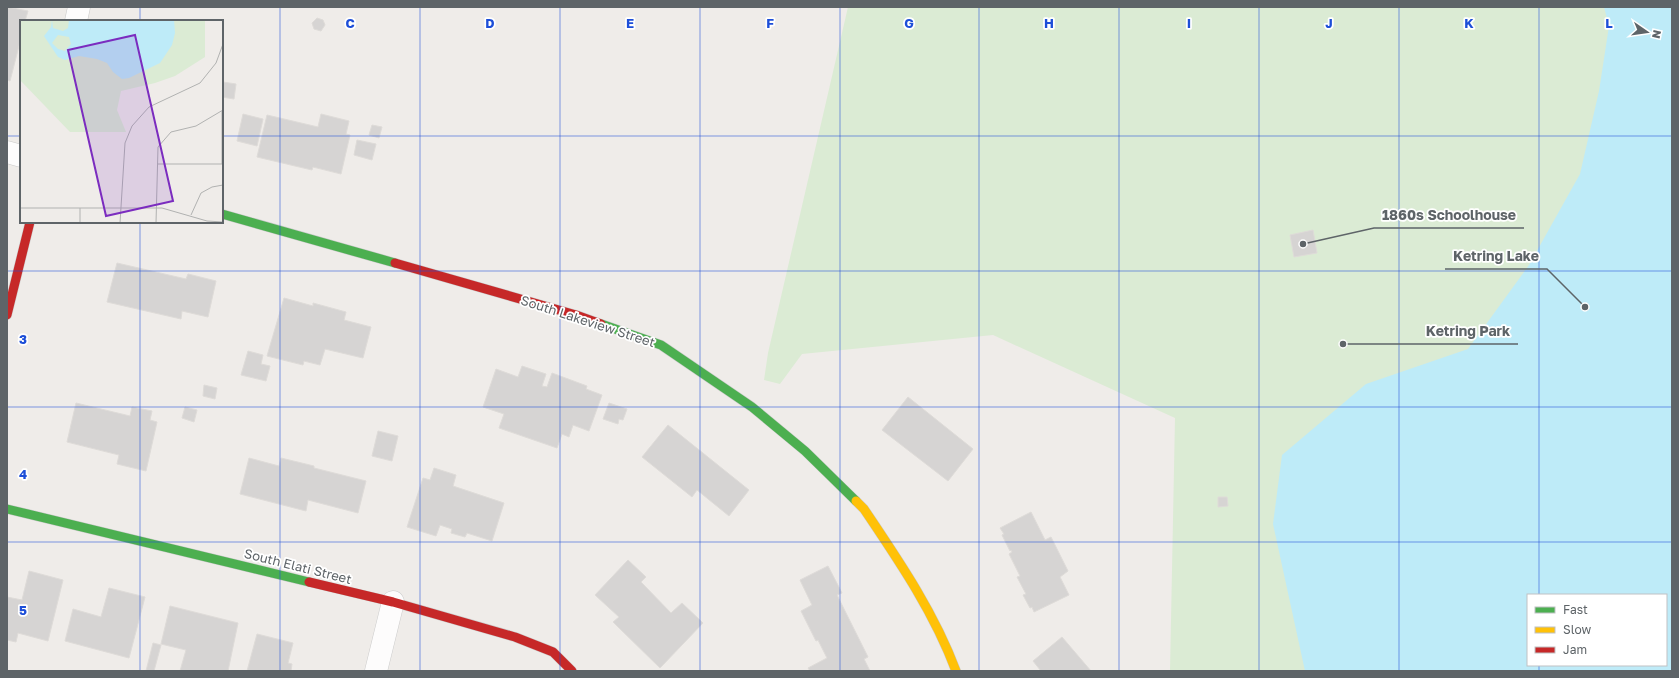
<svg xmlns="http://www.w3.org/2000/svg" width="1679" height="678" viewBox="0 0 1679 678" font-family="'Golos Text',sans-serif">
<rect width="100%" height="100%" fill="#efece9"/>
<path fill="#dbebd4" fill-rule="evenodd" d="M848,7H1672V671H1170L1175,418L993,335L802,354L780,384L764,380L768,353ZM1528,595H1666V665H1528Z"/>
<path fill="#beebf8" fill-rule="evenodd" d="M1604,7H1672V671H1305L1273,524L1282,455L1366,384L1468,349L1529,265L1580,174L1599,91L1609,26ZM1528,595H1666V665H1528Z"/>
<g fill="#d6d4d3" stroke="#dedbd8">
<path d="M7,7L28,11L25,21H21V38L10,81L7,80Z"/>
<path d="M317,18L323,20L325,25L321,31L314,29L312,23Z"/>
<path d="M223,82L236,84L234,99L222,97Z"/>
<path d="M243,114L263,119L257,146L237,141Z"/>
<path d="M321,114L349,121L346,134L350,135L341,174L313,167L312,170L257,157L267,115L318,127Z"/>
<path d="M372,125L382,127L379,138L369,135Z"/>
<path d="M357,140L376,144L372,160L354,155Z"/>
<path d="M1313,230L1317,253L1294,257L1290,235Z"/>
<path d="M117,263L186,279L188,274L216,281L208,317L182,311L181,319L107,302Z"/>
<path d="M284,298L313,306V303L346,312L344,320L371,327L363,358L325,349L320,365L304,361L303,365L267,356Z"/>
<path d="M248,351L263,355L261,364L270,366L266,381L241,375Z"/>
<path d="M522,366L546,374L542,386L547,387L552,373L587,386L586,389L602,395L589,431L573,425L569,437L562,434L557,448L499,428L504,414L483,407L496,369L518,377Z"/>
<path d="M204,385L217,388L215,399L203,396Z"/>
<path d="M908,397L973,449L948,481L882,430Z"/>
<path d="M76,403L130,416L132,407L152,411L150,420L157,422L146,471L117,464L119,455L67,442Z"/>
<path d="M609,403L627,409L623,420L619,419L618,424L603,419Z"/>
<path d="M185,407L197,410L194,422L182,418Z"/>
<path d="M668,425L749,490L729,516L697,490L692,497L642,457Z"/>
<path d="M378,431L398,436L392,461L372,456Z"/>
<path d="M249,458L279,466L281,458L314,466V468L366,481L358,513L308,500L306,511L240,494Z"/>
<path d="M434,468L456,475L453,486L504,503L492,541L467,533L465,537L451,533L452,529L440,525L436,536L407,527L423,478L430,480Z"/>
<path d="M1218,497H1227L1228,506L1218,507Z"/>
<path d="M1031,512L1045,540L1051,537L1068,571L1060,577L1069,595L1034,612L1032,607L1030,608L1023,595L1026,594L1017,577L1020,576L1009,554L1012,552L1011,550L1010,551L1002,535L1004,534L1000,528Z"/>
<path d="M628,560L646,577L641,582L671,613L682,603L703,623L660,668L613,622L619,617L595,595Z"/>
<path d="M828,566L842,593L837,595L868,657L864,659L870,671H810L808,668L827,658L818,640L816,641L801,611L812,605L800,580Z"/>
<path d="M29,571L63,580L48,641L18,633L16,642L7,640V597L22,600Z"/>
<path d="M109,588L145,597L129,658L65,641L73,609L101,617Z"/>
<path d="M170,606L238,623L228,671H180L186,650L161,644Z"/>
<path d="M257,634L293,643L288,663L292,664L291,671H247Z"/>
<path d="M1062,637L1091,671H1041L1033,661Z"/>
<path d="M153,643L161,645L154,671H146Z"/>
</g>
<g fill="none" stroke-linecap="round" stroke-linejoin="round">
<g stroke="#cacaca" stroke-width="23">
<g id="street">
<path d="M76,21L79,7"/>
<path d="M7,152L21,156"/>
<path d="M376,671L393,602"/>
</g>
</g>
<g stroke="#cacaca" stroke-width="10">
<g id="fast">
<path d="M222,214L395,263"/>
<path d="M601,324L661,345L752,407L805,451L856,501"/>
<path d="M7,509L309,582"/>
</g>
</g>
<g stroke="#cacaca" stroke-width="10">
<path id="slow" d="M856,501L864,509C899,561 934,612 956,671"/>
</g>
<g stroke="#cacaca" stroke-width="10">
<g id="jam">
<path d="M395,263L576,315L601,324"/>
<path d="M7,315L30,222"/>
<path d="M309,582L393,602L515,637L553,652L572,671"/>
</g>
</g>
<use href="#street" stroke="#fdfcfc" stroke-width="22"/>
<use href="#fast" stroke="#4caf50" stroke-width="9"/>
<use href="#slow" stroke="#ffc107" stroke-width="9"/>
<use href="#jam" stroke="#c62828" stroke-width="9"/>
</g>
<path fill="none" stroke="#1d4ed8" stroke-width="1" stroke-opacity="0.55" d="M140,7V21M280,7V671M420,7V671M560,7V671M700,7V671M840,7V671M979,7V671M1119,7V671M1259,7V671M1399,7V671M1539,7V595M7,136H21M222,136H1672M140,222V671M7,271H1672M7,407H1672M7,542H1672M1539,665V671"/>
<g text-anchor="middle" stroke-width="3.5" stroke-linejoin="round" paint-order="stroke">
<g font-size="13" fill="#5e6468" stroke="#fff">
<text transform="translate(588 321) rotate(18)" y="5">South Lakeview Street</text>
<text transform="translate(298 566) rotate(14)" y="5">South Elati Street</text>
</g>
</g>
<g transform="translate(20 20)">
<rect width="203" height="203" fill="#efece9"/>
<path d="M0,0H185V37L155,56L135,63L101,71L97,90L106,112H50L0,60Z" fill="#dbebd4"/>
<path d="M32,0L33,8L43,11L48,8L49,0H154L155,13L152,25L140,43L109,58L102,59L93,52L87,43L77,39L59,36L45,40L38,37L24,16L31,7ZM38,15L49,17L51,24L45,31L38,29L32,23Z" fill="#beebf8" fill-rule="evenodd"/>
<path fill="none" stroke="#b1b2b1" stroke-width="1" d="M137,144H203M202,144V91M0,188H142L187,201L203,202M171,195L181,173L192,167L203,165M60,203V188M100,203L105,123L112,106L129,87L180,63L196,43L203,24M136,203L138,127L151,112L176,106L203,90"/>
<path fill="#7b2cbf" fill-opacity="0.15" stroke="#7b2cbf" stroke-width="2" d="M115,15L153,181L86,196L48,30Z"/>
<rect width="203" height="203" fill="none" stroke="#5e6468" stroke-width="2"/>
</g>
<g font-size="13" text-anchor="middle" font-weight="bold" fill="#1d4ed8" stroke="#fff" stroke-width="3.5" stroke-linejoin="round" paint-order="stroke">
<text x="350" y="28">C</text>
<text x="490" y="28">D</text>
<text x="630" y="28">E</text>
<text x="770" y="28">F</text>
<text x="909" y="28">G</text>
<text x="1049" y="28">H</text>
<text x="1189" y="28">I</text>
<text x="1329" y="28">J</text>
<text x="1469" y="28">K</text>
<text x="1609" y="28">L</text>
<text x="23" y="344">3</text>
<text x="23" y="479">4</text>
<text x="23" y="615">5</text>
</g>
<path fill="none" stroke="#5e6468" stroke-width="1.5" d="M1303 244L1374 228H1524M1585 307L1547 269H1445M1343 344L1417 344H1518"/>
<g fill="#5e6468" stroke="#fff" stroke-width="1.5">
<circle cx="1303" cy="244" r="4"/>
<circle cx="1585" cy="307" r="4"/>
<circle cx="1343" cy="344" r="4"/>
</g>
<g font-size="14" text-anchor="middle" font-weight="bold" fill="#5e6468" stroke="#fff" stroke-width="3.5" stroke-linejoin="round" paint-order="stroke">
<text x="1449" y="220">1860s Schoolhouse</text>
<text x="1496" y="261">Ketring Lake</text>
<text x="1468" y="336">Ketring Park</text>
</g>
<rect width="1679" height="678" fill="none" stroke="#5e6468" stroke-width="16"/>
<rect x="1527" y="594" width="140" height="72" fill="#ffffff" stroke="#bfc1c3"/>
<rect x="1535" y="607" width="20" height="6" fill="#4caf50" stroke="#bfc1c3"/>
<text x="1563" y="614" font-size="12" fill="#5e6468">Fast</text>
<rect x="1535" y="627" width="20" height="6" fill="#ffc107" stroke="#bfc1c3"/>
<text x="1563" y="634" font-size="12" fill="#5e6468">Slow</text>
<rect x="1535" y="647" width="20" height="6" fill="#c62828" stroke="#bfc1c3"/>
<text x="1563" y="654" font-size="12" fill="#5e6468">Jam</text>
<g transform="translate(1647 32) rotate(103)" stroke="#ffffff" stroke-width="3" paint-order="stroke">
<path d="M0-3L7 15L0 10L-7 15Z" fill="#5e6468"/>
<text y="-6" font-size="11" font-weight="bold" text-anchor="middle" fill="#5e6468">N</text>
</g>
</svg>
